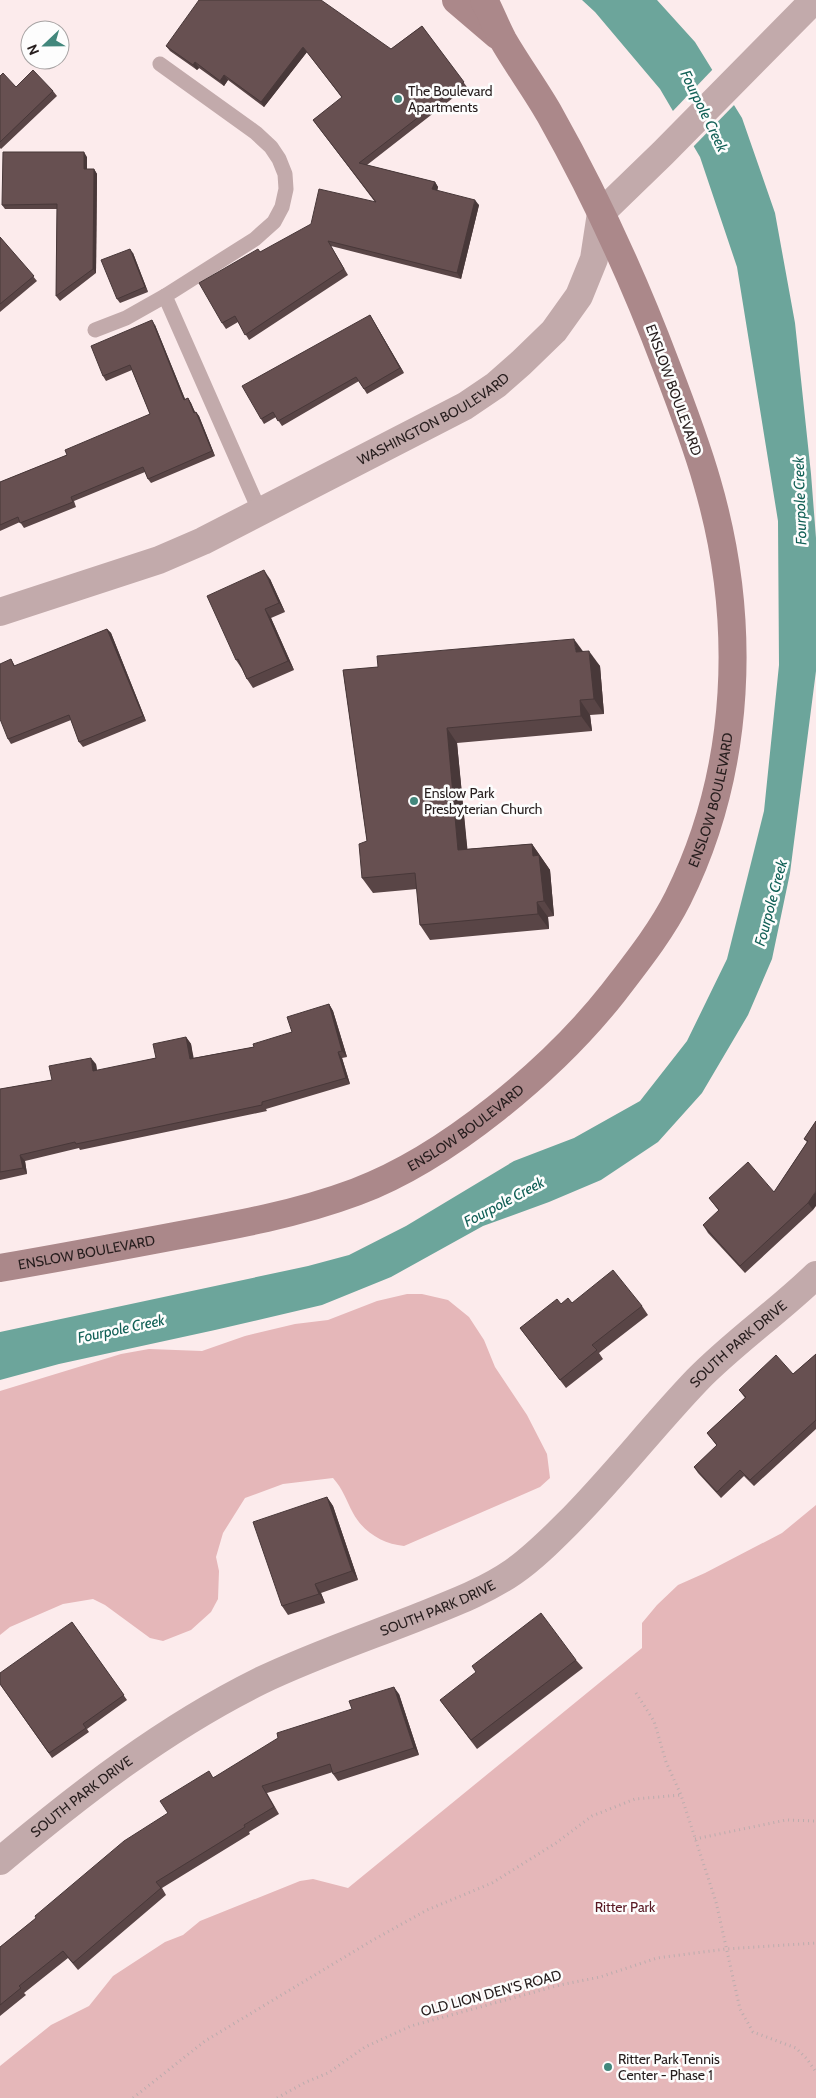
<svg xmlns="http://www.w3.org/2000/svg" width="816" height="2098" viewBox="0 0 816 2098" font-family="Cabin,sans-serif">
<rect width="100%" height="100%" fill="#fcebec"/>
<g fill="#e5b7b9">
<path d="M407,1294H422L448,1300L469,1317L484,1340L495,1367L527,1415L547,1454L550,1478L540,1487L404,1546C383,1544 363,1532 353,1513C346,1500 343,1489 333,1478L283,1484L245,1498L223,1533L216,1557L219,1571L218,1599L211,1612L191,1630L163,1641L150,1638L105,1605L93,1599L63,1604L10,1627L0,1635V1391L121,1354L149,1349L202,1351L245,1336L295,1324L328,1320L377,1301Z"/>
<path d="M816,1505V2098H0V2066L51,2025L89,2006L113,1976L165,1942L183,1935L200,1921L300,1881L313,1879L348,1888L642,1648V1623L657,1605L678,1585L705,1573L782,1533Z"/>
</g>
<path fill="#6ca59b" d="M582,0H657L695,42L742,118L775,213L795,323L811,474L816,538V671L790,873L772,959L748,1015L702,1093L658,1142L601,1180L549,1202L483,1226L391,1277L322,1305L215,1330L59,1364L0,1380V1332L308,1266L349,1255L406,1226L514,1161L574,1138L640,1101L687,1041L727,959L764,811L779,665L778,521L737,267L700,157L660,89L595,12Z"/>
<path fill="#fcebec" d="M714,68L736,103L692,148L671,113Z"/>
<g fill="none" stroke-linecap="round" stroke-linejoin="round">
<g stroke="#bbacad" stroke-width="3" stroke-dasharray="1 4" stroke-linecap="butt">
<path d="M636,1693L654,1721L666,1762L681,1795L716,1902L740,2009L753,2032L796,2048L807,2059L816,2072"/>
<path d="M695,1839L786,1820L816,1821"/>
<path d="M133,2098L205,2041L373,1940L427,1910L492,1883L556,1843L592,1816L635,1799L681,1795"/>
<path d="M277,2098L306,2082L328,2073L365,2047L411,2026L560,1985L600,1977L657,1958L726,1949L816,1943"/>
</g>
<g stroke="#c2aaab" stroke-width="15">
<path d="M160,64L256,133L271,147L279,159L285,174L286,189L282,207L274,222L255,239L165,296L260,512"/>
<path d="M95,330L126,318L165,296"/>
</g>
<g stroke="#c2aaab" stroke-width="28">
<path id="s1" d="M0,612L159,560L203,541L465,406L496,385L521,363L554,331L579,296L594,259L601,213L663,153L814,0"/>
<path id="s2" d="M0,1861C81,1793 165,1728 260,1681C314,1655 371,1636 426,1614C456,1602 487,1590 513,1572C533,1558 550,1541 567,1524C613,1478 652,1427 697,1380C734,1342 778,1312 816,1275"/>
</g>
<g stroke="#ab888a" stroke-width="28">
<path d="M456,0L497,35"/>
<path id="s3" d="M0,1268C58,1258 117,1247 175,1236C236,1225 297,1214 356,1192C447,1158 553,1069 613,993C636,963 661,932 678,898C742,769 747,619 707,482C696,443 681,404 666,365C634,280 595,195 550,115C536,90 518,66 503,40C496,27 491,13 484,0"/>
</g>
</g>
<g fill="#594546">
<path d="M422,26L467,87L367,165L435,182L438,187L437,191L479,205L461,279L331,246L348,275L249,340L238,322L226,329L222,323L260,252L375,202L313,120L342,98L307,52L264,107L228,80L224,86L199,68L197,70L170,51L166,46L391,49Z"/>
<path d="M0,76L16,87L53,91L57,96L1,149L0,148Z"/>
<path d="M87,157V169H94L97,174L96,273L60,301L56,296L57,209H5L2,205Z"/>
<path d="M0,237L37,281L0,312Z"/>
<path d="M133,253L148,292L120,303L117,299Z"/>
<path d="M370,315L404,373L367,394L359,381L282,426L276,417L264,424L261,419Z"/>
<path d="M155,325L185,399L188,398L191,403L195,412H196L199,416L215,456L151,483L148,479L145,472L74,501L76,507L24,528L20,522L0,531V482L67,455L150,414L132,370L106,381L103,376Z"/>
<path d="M270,579L285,612L271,618L294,670L253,688L247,679L242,669L236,660Z"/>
<path d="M107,629L111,633L146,721L83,747L79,742L71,720L11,744L8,739L11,659L15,666Z"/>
<path d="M583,652L600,666L604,714L590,715L592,731L457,743L467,849L532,844L550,870L554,916L548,917L549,929L430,940L420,925L417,889L373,893L362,878L367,841L343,670Z"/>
<path d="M329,1004L333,1011L347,1057L342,1058L350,1084L266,1109L267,1111L80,1150L79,1148L25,1161L27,1174L0,1180V1089L52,1080L96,1064L97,1071L156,1058L186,1037L191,1044L193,1058L254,1047L292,1032Z"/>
<path d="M816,1121L813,1210L745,1273L708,1233L703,1225L719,1211L709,1198L774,1192L807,1142L804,1139Z"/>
<path d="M572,1303L642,1306L648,1315L599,1353L603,1359L566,1388L520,1328L561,1304Z"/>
<path d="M816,1354V1429L754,1486L744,1476L721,1498L698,1473L694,1467L717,1446L707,1433L745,1398L739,1390L793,1374Z"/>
<path d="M327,1497L333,1506L358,1580L321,1593L325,1603L288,1615L282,1606Z"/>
<path d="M72,1622L127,1700L87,1729L89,1732L52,1758L0,1684Z"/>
<path d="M576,1660L583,1668L477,1749L440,1700Z"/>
<path d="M399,1694L419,1755L338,1781L333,1774V1772L267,1793L279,1814L249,1832L250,1834L162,1888L166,1895L78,1970L68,1958L24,1993L26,1995L0,2016V1947L214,1777Z"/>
</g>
<g fill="#483839">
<path d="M303,47L307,52L264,107L261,102Z"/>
<path d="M195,62L199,68L197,70L193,65Z"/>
<path d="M224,75L228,80L224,86L220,81Z"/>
<path d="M84,152L87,157V174L84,169Z"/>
<path d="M94,169L97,174L96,273L93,269Z"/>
<path d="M435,182L438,187L436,195L432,189Z"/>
<path d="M475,200L479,205L461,279L457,273Z"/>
<path d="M130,249L133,253L148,292L145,287Z"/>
<path d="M370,315L373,320L404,373L400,368Z"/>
<path d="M152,320L155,325L187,404L184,400Z"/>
<path d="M188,398L191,403L197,417L194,413Z"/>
<path d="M196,412L199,416L215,456L212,451Z"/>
<path d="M264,570L270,579L285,612L279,603Z"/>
<path d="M265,609L271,618L294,670L288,661Z"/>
<path d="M107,629L111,633L146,721L143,716Z"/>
<path d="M574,639L585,654L576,652Z"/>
<path d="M589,651L600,666L604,714L594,699Z"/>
<path d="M580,700L590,715L592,731L581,716Z"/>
<path d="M447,728L457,743L469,865L458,850Z"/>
<path d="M532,844L550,870L554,916L544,901L533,856Z"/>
<path d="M537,902L548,917L549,929L538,914Z"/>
<path d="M329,1004L333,1011L347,1057L342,1051Z"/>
<path d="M186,1037L191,1044L195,1065L190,1059Z"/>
<path d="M338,1052L342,1058L350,1084L346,1078Z"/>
<path d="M91,1058L96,1064L98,1078L93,1071Z"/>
<path d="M20,1155L25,1161L27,1174L23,1168Z"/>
<path d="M816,1191V1206L813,1210L808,1203Z"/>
<path d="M327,1497L333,1506L358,1580L352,1571Z"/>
<path d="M315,1584L321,1593L325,1603L319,1594Z"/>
<path d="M394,1687L399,1694L419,1755L414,1748Z"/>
</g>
<g fill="#675051" stroke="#483839">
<path d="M199,0H321L391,49L422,26L464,82L359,163L435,182L432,189L475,200L457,273L328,241L344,269L245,335L235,316L222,323L199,283L258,249L260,252L311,224L319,189L376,202L313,120L342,97L303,47L261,102L224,75L220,81L195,62L193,65L166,46Z"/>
<path d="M33,70L53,91L0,142V76L3,73L16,87Z"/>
<path d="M3,152H84V169H94L93,269L56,296L57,204L2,205Z"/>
<path d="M0,237L34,276L0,304Z"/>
<path d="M130,249L145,287L117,299L101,260Z"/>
<path d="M370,315L400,368L364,389L356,377L278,421L273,412L261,419L242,386Z"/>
<path d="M152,320L184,400L188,398L194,413L196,412L212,451L148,479L143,467L71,497L73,502L20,523L18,517L0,525V482L67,455L65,450L150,414L130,365L103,376L91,346Z"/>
<path d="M264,570L279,603L265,609L288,661L247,679L238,659L236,660L207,596Z"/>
<path d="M107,629L143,716L79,742L69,715L8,739L0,719V664L11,659L14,666Z"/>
<path d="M574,639L576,652L589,651L594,699L580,700L581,716L447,728L458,850L532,844L533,856L539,855L544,901L537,902L538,914L420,925L415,873L362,878L359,844L367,841L343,670L378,667L377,656Z"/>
<path d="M329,1004L342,1051L338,1052L346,1078L262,1102V1105L76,1144L75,1142L20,1155L23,1168L0,1172V1089L52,1080L49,1066L91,1058L93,1071L156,1058L153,1044L186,1037L190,1059L254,1047L253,1044L292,1032L287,1017Z"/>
<path d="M816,1121V1191L808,1203L740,1266L703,1225L719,1210L709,1198L748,1162L774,1192L808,1141L804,1139Z"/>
<path d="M613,1270L642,1306L592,1345L597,1350L560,1380L520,1328L557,1299L561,1304L568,1298L572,1303Z"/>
<path d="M816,1354V1420L750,1480L740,1470L717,1492L694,1467L717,1445L707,1433L746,1397L739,1390L776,1355L793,1374Z"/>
<path d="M327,1497L352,1571L315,1584L319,1594L282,1606L253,1522Z"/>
<path d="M541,1613L576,1660L471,1740L440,1700L476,1672L472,1666Z"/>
<path d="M72,1622L124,1695L83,1724L86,1728L49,1753L0,1684V1673Z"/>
<path d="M394,1687L414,1748L333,1774L330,1764L262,1786L274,1807L244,1825L245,1827L156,1882L161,1888L73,1963L63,1951L19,1986L21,1988L0,2005V1947L36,1918L35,1916L124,1841L168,1813L160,1801L209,1771L213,1778L278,1738L277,1733L352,1709L349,1701Z"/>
</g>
<g fill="#42877c" stroke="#fdfdfd" stroke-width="2">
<circle cx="398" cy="99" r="5"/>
<circle cx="414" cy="801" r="5"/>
<circle cx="608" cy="2067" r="5"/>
</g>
<g text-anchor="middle" stroke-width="5" stroke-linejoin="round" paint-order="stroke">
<g font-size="14" fill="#261d1d" stroke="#fdfdfd" text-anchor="start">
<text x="408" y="96">The Boulevard<tspan x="408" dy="16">Apartments</tspan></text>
<text x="424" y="798">Enslow Park<tspan x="424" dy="16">Presbyterian Church</tspan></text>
<text x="618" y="2064">Ritter Park Tennis<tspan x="618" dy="16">Center - Phase 1</tspan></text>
</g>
<g font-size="14" fill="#261d1d" stroke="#fdfdfd">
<text transform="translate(674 390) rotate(70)" y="5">ENSLOW BOULEVARD</text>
<text dy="5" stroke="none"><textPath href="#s1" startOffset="476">WASHINGTON BOULEVARD</textPath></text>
<text dy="5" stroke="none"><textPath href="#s3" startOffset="912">ENSLOW BOULEVARD</textPath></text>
<text dy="5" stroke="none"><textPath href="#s3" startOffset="492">ENSLOW BOULEVARD</textPath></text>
<text dy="5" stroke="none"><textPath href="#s3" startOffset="88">ENSLOW BOULEVARD</textPath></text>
<text dy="5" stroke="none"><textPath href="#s2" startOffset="914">SOUTH PARK DRIVE</textPath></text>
<text dy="5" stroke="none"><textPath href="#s2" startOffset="509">SOUTH PARK DRIVE</textPath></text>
<text dy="5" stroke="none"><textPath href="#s2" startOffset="104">SOUTH PARK DRIVE</textPath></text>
<text transform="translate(491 1993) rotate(-15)" y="5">OLD LION DEN'S ROAD</text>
</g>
<g font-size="14" fill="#581923" stroke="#fdfdfd">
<text x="625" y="1912">Ritter Park</text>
</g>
<g font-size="15" font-style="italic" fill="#136157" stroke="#fdfdfd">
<text transform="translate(704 111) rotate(64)" y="5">Fourpole Creek</text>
<text transform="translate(800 501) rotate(-92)" y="5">Fourpole Creek</text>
<text transform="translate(771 903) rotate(-75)" y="5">Fourpole Creek</text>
<text transform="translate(504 1202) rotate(-28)" y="5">Fourpole Creek</text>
<text transform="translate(121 1329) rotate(-12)" y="5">Fourpole Creek</text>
</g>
</g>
<g transform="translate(45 45) rotate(248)"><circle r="24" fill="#fdfdfd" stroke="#a7a3a3"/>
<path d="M0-4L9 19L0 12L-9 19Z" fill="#42877c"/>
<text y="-8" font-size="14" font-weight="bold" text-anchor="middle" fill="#261d1d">N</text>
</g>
</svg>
